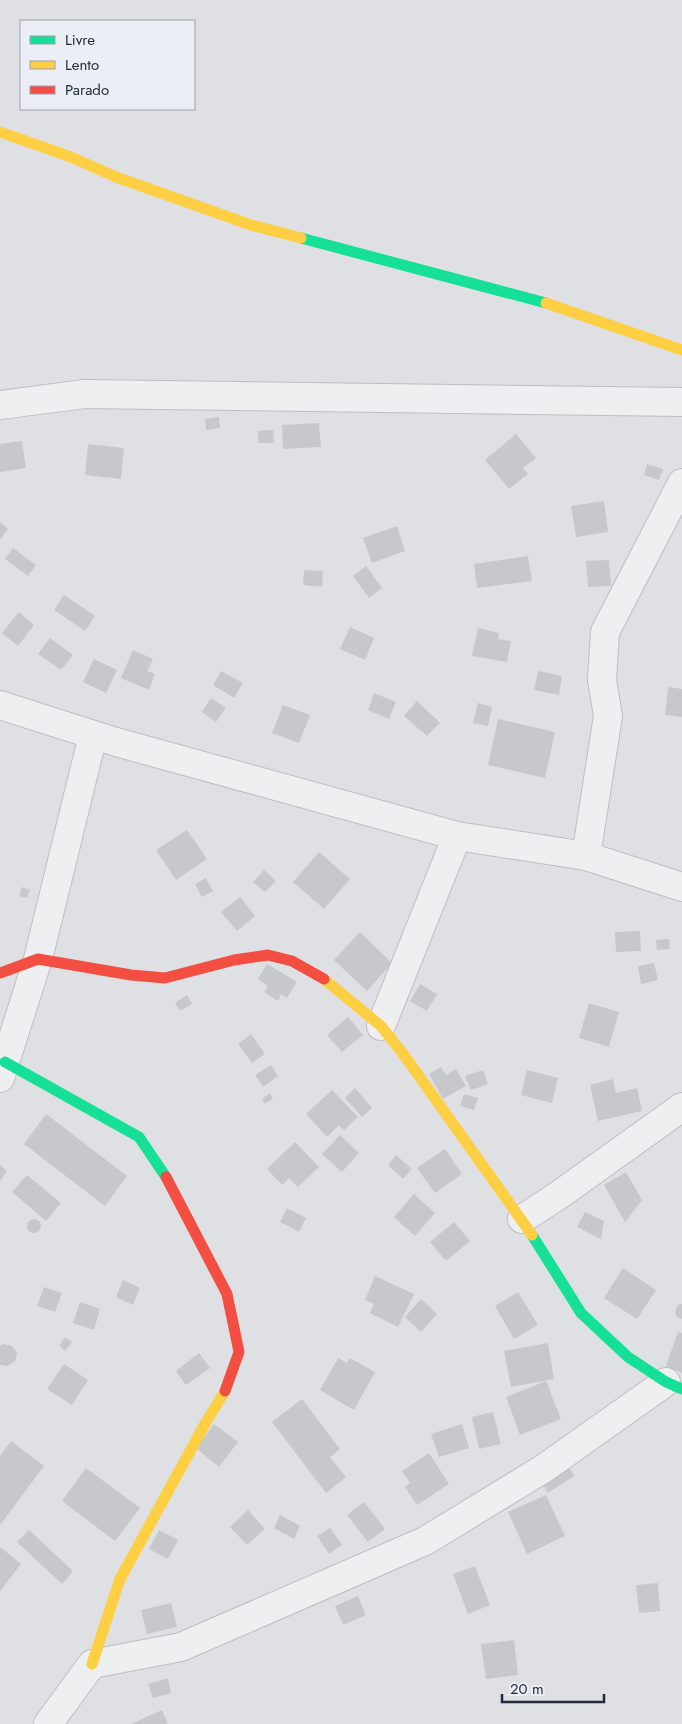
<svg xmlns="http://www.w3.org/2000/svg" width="682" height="1724" viewBox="0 0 682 1724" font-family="Jost,sans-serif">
<rect width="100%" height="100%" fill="#dfe0e4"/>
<g fill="#c7c8cc">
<path d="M219,417L220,428L206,430L205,419Z"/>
<path d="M319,423L321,447L283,449L282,425Z"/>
<path d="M273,430L274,443H258V431Z"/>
<path d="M516,434L536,458L523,468L528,474L509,489L485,460Z"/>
<path d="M22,441L26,468L0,472V444Z"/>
<path d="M88,444L124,448L121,479L85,475Z"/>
<path d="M647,464L663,469L659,480L644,475Z"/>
<path d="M604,501L608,532L576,537L571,506Z"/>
<path d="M0,522L8,529L0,540Z"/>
<path d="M397,526L405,551L372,563L363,538Z"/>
<path d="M13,548L36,565L28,576L5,559Z"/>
<path d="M528,556L532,581L477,588L474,564Z"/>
<path d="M609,560L611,586L588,587L586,561Z"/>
<path d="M366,566L382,588L369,598L353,576Z"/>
<path d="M304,570L323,571L322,587L303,585Z"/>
<path d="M64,595L95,616L85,631L54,610Z"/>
<path d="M19,612L34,625L18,646L2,633Z"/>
<path d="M350,627L374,638L365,660L340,649Z"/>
<path d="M478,628L499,633L498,639L511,641L507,662L472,656Z"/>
<path d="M50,638L73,655L61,670L38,654Z"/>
<path d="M133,650L153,659L147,671L155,674L149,690L121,678Z"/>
<path d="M94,659L117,670L106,693L83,682Z"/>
<path d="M221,671L243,683L234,698L213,685Z"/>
<path d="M538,671L562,676L559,695L534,690Z"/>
<path d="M668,687L682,689V717L665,715Z"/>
<path d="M374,693L396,702L389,719L368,710Z"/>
<path d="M211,698L226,708L216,722L202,712Z"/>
<path d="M417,701L440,723L427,736L404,716Z"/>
<path d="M478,703L492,707L488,726L473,723Z"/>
<path d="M283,705L310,715L299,743L272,733Z"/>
<path d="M498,719L555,732L545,778L488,765Z"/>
<path d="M187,830L207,859L176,880L156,850Z"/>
<path d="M319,852L350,879L324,909L293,882Z"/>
<path d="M264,870L276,881L265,892L253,882Z"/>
<path d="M206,878L213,891L202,897L195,884Z"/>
<path d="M22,887L30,890L27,898L19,896Z"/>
<path d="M240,897L255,916L237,931L221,912Z"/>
<path d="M640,931L641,951L616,952L615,932Z"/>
<path d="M360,932L392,963L367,991L334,960Z"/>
<path d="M669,939L670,949L657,950L656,940Z"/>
<path d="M654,963L658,980L641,984L638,966Z"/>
<path d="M267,964L297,982L287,998L281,994L278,1001L264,992L268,986L258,979Z"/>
<path d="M420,984L437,994L427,1011L410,1001Z"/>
<path d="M187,995L192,1004L180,1011L175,1003Z"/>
<path d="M589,1003L619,1012L609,1047L579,1038Z"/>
<path d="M348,1017L363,1035L342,1052L327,1035Z"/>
<path d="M251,1034L265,1054L252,1063L238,1044Z"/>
<path d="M271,1065L278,1076L263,1087L255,1075Z"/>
<path d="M441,1067L446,1075L456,1069L466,1086L443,1099L429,1074Z"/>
<path d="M483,1070L488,1084L471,1090L465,1076Z"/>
<path d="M527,1070L558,1078L552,1103L521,1095Z"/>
<path d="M613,1079L616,1093L637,1088L642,1111L598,1121L590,1085Z"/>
<path d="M355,1088L372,1108L362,1117L345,1098Z"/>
<path d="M332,1090L358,1117L344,1130L339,1125L327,1137L306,1114Z"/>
<path d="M270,1093L273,1098L265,1104L262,1099Z"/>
<path d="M464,1094L478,1098L474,1110L460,1106Z"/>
<path d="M46,1114L127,1176L105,1206L24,1144Z"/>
<path d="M340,1135L359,1153L342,1172L322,1154Z"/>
<path d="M295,1142L319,1167L298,1187L289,1178L282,1185L267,1169Z"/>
<path d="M445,1149L462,1174L435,1193L417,1168Z"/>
<path d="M396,1155L412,1169L403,1179L388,1165Z"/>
<path d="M0,1165L7,1171L0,1181Z"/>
<path d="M626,1172L642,1200L625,1222L604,1185Z"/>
<path d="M27,1175L61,1203L46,1221L12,1192Z"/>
<path d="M414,1194L435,1213L415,1236L394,1217Z"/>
<path d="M287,1208L306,1218L299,1232L280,1222Z"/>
<path d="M585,1212L604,1221L601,1239L577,1227Z"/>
<circle cx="34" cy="1226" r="7"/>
<path d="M454,1222L470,1241L446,1261L430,1242Z"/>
<path d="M623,1268L656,1290L637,1319L604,1298Z"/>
<path d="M375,1276L414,1294L398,1327L370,1313L374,1304L365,1300Z"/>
<path d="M123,1280L140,1288L133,1305L116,1297Z"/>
<path d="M44,1287L62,1293L55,1312L37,1306Z"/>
<path d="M518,1292L538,1325L514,1339L495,1306Z"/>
<path d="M421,1299L437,1314L421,1332L405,1317Z"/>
<path d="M80,1302L100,1309L94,1330L73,1323Z"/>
<path d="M682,1304V1319L676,1316L675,1311L678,1305Z"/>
<path d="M678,1332L682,1333V1373L666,1366Z"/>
<path d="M65,1337L72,1342L65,1351L59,1346Z"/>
<path d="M548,1343L554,1379L511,1387L504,1351Z"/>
<path d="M3,1344L12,1346L17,1353L15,1361L8,1366L0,1365V1346Z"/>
<path d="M199,1353L210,1368L186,1385L176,1371Z"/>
<path d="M338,1358L347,1363L350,1358L375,1372L354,1410L320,1390Z"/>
<path d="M64,1364L88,1380L72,1405L47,1389Z"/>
<path d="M546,1381L561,1419L520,1435L506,1397Z"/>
<path d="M302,1399L340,1449L330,1457L346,1477L326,1493L272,1422Z"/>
<path d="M493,1412L501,1444L479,1449L472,1417Z"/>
<path d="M214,1424L238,1442L219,1467L196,1448Z"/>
<path d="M462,1424L469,1448L439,1457L431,1434Z"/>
<path d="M11,1441L44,1466L0,1525V1456Z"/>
<path d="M429,1453L449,1484L417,1505L405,1487L410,1483L402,1471Z"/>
<path d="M566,1462L574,1476L548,1493L539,1479Z"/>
<path d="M86,1468L140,1508L115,1541L62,1501Z"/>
<path d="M546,1495L565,1536L527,1554L508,1512Z"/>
<path d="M364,1502L385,1529L368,1542L347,1515Z"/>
<path d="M248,1510L265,1529L247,1545L230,1527Z"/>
<path d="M280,1515L300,1526L294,1539L274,1528Z"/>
<path d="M330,1528L342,1545L329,1554L317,1536Z"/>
<path d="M29,1530L73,1571L62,1584L17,1542Z"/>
<path d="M159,1530L178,1540L168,1559L149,1549Z"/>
<path d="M0,1547L21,1564L0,1591Z"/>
<path d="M475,1566L490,1605L468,1614L453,1574Z"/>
<path d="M658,1583L660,1611L639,1613L636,1585Z"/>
<path d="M358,1596L366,1615L343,1625L335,1606Z"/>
<path d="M171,1603L177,1627L147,1634L141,1610Z"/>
<path d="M514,1640L518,1675L486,1679L481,1644Z"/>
<path d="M168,1678L171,1693L153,1698L148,1684Z"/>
<path d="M162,1710L168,1724H131Z"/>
</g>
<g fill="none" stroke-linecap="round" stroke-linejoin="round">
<g stroke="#bdbec2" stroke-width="30">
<g id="street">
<path d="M0,405L84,394L682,402"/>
<path d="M0,705L116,742L457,836L586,856L682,887"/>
<path d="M586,856L608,716L602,680L605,632L682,483"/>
<path d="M381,1026L457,836"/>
<path d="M0,1078L38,959L93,735"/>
<path d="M522,1219L559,1195L682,1107"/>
<path d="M48,1724L92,1664L181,1647L425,1541L543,1469L666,1382"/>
</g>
</g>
<use href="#street" stroke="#eeeff1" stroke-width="28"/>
<g stroke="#16e098" stroke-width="11">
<path d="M301,238L546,303"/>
<path d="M5,1062L139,1137L166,1177"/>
<path d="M532,1235L581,1313L628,1357L666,1382L682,1389"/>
</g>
<g stroke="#ffcf43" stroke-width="11">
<path d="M0,132L71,157L116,177L251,225L301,238"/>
<path d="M546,303L682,350"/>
<path d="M324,979L381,1026L404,1055L532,1235"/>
<path d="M92,1664L120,1579L206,1422L225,1391"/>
</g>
<g stroke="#f24e42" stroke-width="11">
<path d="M0,973L38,959L131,975L165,978L234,960L268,955L292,961L324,979"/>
<path d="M166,1177L227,1294L239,1352L225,1391"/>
</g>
</g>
<rect x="20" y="20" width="175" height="90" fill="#ebeef5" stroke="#9ca0ac"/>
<rect x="30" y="36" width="25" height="8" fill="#16e098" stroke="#9ca0ac"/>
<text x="65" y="45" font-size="15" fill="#252b3e">Livre</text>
<rect x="30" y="61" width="25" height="8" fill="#ffcf43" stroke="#9ca0ac"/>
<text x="65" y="70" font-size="15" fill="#252b3e">Lento</text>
<rect x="30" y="86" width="25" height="8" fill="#f24e42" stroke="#9ca0ac"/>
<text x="65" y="95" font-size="15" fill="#252b3e">Parado</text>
<path d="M502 1694v8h102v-8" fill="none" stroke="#252b3e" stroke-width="2.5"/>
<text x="510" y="1694" font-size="15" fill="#252b3e" stroke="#ebeef5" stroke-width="4" paint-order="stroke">20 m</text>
</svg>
